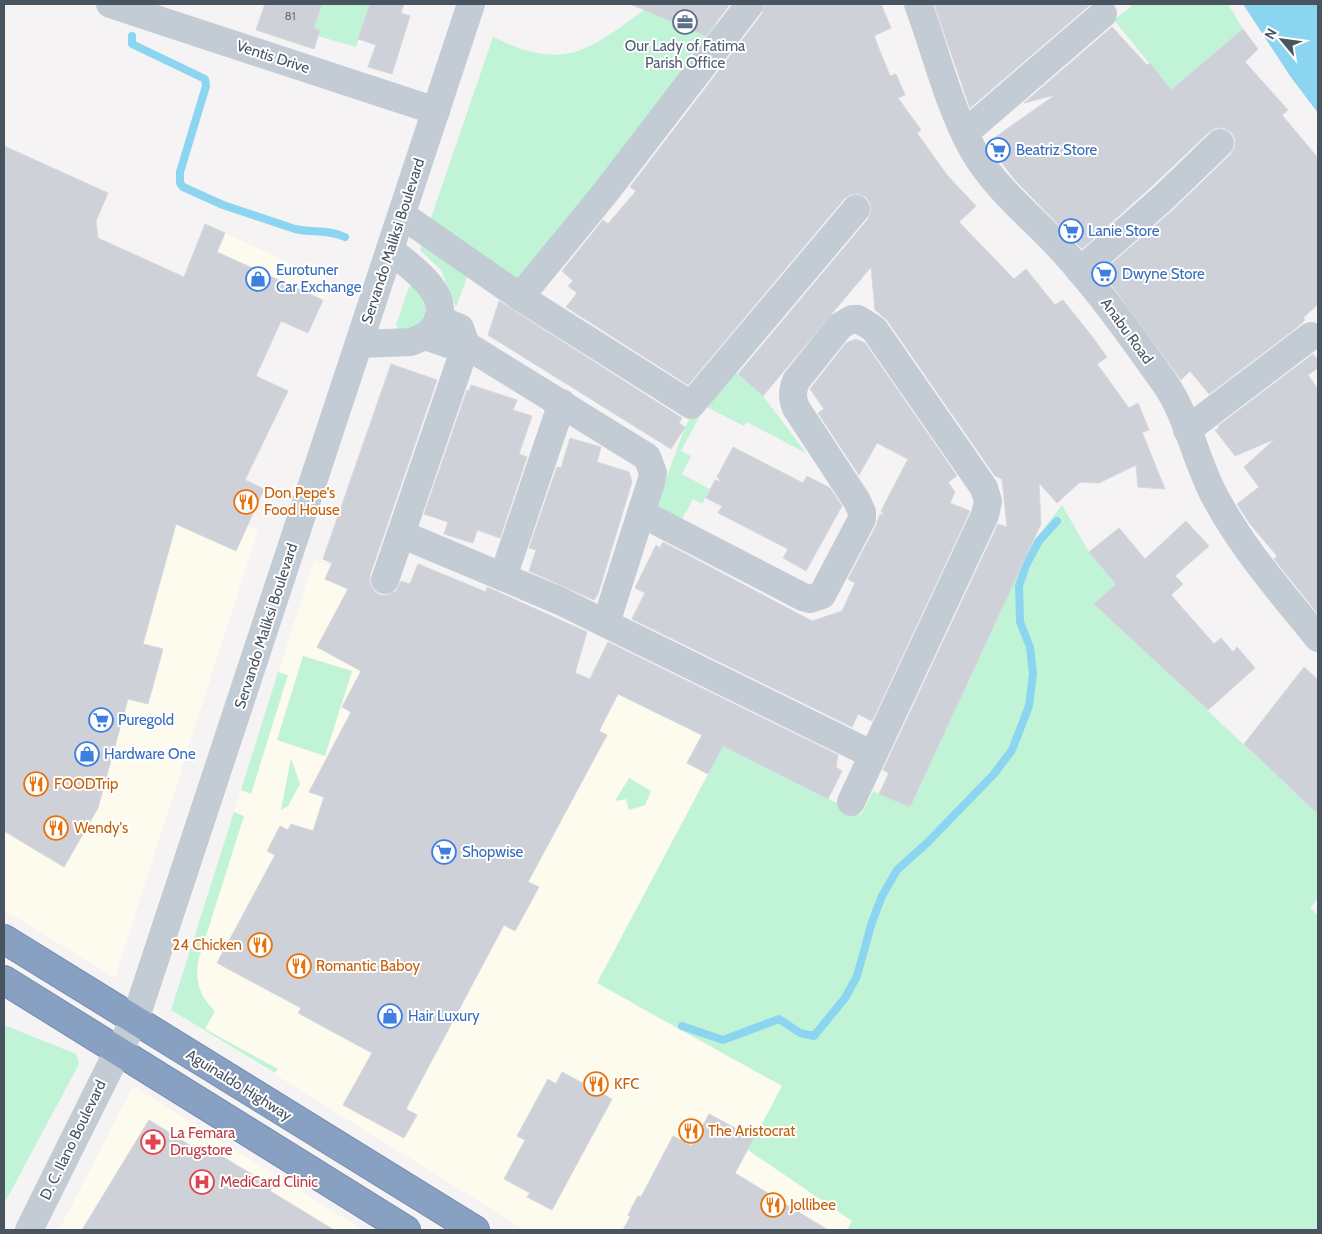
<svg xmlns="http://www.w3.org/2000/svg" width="1322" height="1234" viewBox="0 0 1322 1234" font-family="Cabin,sans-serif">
<rect width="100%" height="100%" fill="#f5f3f3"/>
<g fill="#fdfaee">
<path d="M205,224L331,282L308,333L184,277Z"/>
<path d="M4,416L258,530L115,978L4,910Z"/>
<path d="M314,560L524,647L723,746L708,775L632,1004L782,1086L748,1150L852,1221L847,1230H525L171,1010Z"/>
<path d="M133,1086L363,1230H59Z"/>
</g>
<g fill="#c1f3d7">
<path d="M322,4H370L356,47L318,36L320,30L314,28Z"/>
<path d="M1134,4H1228L1243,29L1171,90L1114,20Z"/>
<path d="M644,10L694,31L702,12L723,30L511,298L469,272L456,307L441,270L420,250L493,37C563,71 586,53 644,10Z"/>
<path d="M413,285L430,307L418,329H398L396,325L409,287Z"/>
<path d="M730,368L763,396L806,453L747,422L744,426L705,406L681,451L691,456L682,474L710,489L702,504L693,499L681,521L658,506V501L685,427L693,413Z"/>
<path d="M1062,505L1089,552L1116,584L1094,604L1318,814V898L1310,908L1318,915V1230H847L852,1221L748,1150L782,1086L597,983L723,746L861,815L873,791L910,807L1032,543Z"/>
<path d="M303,656L352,671L325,756L277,740Z"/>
<path d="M278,672L288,675L251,794L241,790Z"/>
<path d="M291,758L300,784L288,806L281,810Z"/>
<path d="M629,778L651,791L645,805L629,810L626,799L615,801Z"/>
<path d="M234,812L244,816L199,958C194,979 199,996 215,1011L205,1029L278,1069L275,1073L171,1010Z"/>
<path d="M4,1025L76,1054L79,1064L4,1204Z"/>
</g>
<path fill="#8cd5f1" d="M1243,4H1318V113L1290,76Z"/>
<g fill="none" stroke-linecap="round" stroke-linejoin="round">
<g stroke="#8cd5f1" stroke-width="8">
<path d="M132,36V44L205,79L206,86L180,172V183L183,187L223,205L295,229C312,233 328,229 345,237"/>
<path d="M682,1026L723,1040L779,1019L800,1033L814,1036L845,998L857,976L872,922L882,896L897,870L927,843L994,774L1012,750L1029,706L1033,674L1030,647L1020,622L1019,586L1026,565L1039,541L1057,521"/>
</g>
</g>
<g fill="#ced1d7" stroke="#d6d8de">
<path d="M265,4H322L314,28L320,30L314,49L256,30Z"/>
<path d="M370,4H404L401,13L410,16L392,74L368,67L376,45L358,39Z"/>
<path d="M630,4H730L706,36Z"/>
<path d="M765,4H881L891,28L874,36L890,76L896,74L905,95L898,98L921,130L917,133L947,175L976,206L959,222L1014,279L1026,269L1055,305L1063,300L1091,335L1107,357L1097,364L1129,408L1138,403L1149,430L1142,432L1165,489L1138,487L1136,465L1099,483L1080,482L1057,503L1039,483L1041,524L910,807L879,794L889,773L883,770L998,524L1007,527L1002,479L995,476L887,320L875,310L871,267L763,396L738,374L868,219L871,211L870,203L866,197L858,194L850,195L844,199L688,385L566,307L577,293L568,286L573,281L562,271L603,220L608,224L636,191L630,187L762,14Z"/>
<path d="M934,4H1091L970,108Z"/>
<path d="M1112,27L1147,65L1150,63L1171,90L1243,29L1258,49L1245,62L1288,110L1282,115L1318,158V304L1303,318L1305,320L1295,329L1209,394L1190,371L1181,380L1102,272L1173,210L1231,154L1235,147V139L1232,133L1224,128H1216L1209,132L1152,186L1082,249L1015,180L987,143L1055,95L1024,103Z"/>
<path d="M4,146L108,193L96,221L98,238L184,277L205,224L225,233L217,252L323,300L308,333L281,321L256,376L288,391L245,480L264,489L236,551L176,524L143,644L163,649L148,704L128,699L98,808L64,867L4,831Z"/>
<path d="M499,301L682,418L679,423L685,427L671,449L488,335Z"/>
<path d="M856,339L865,343L957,476L948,482L955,492L950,503L970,511L872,721L858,714L852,727L632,619L645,593L635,588L656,545L660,548L663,542L812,621L842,611L855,583L848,579L876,526L880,514L884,516L881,511L908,459L877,443L859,475L818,413L824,409L810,389L846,343Z"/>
<path d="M1313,354L1318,360V368L1308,375L1318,389V614L1274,559L1277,556L1250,524L1237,504L1259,487L1244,467L1275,439L1235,456L1215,430L1219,428L1218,426Z"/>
<path d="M391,364L437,380L370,575V583L374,591L380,595H387L396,591L401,581L410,584L418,564L486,592L487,587L587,632L575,673L590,679L608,642L838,755L836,767L842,771L828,799L723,746L708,774L687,763L702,735L618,694L599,731L607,735L528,882L539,887L515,931L504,925L406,1109L417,1115L404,1138L343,1105L372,1053L298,1013L301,1008L217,963L275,855L267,851L280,826L288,830L291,824L313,831L324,797L309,792L351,712L342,707L361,671L317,647L348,589L325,579L332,563L323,559Z"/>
<path d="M471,385L517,400L513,410L532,416L519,454L527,457L500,538L477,530L473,543L444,534L448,522L424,514L467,390L469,391Z"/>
<path d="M570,438L601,447L597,462L629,472L632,482L598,594L594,600L529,571L536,550L529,548L557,467L561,468Z"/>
<path d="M733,447L803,483L807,476L830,488L842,506L806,571L783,558L788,549L718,513L722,506L706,498L715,480L722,482L717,477Z"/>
<path d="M1186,521L1209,546L1175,576L1183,584L1171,595L1214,644L1221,638L1233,652L1237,647L1255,668L1208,710L1094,604L1116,584L1089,552L1119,528L1145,559Z"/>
<path d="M1304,667L1318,680V814L1244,744Z"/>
<path d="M562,1072L612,1099L552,1210L527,1197L530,1193L504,1179L525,1140L517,1136L548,1079L556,1084Z"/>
<path d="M709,1114L754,1138L735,1173L828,1230H623L630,1217L628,1215L633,1205L638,1196L641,1197L673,1136L692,1146Z"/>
<path d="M149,1120L201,1152L205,1146L273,1187L270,1191L334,1230H82Z"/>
</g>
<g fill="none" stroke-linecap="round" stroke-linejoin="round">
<g stroke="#738caf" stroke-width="30">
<g id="highway">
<path d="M4,939L475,1230"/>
<path d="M4,980L406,1230"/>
</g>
</g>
<g stroke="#c3ccd4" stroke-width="28">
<path d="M110,4L436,111"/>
<path d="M918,4C936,52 948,105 973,150C995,189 1034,219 1064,252C1101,293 1132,337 1164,382C1187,414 1195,458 1213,493C1240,546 1281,592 1318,638"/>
<path d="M965,133L1103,14"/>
<path d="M402,215L520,297L691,405L856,209"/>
<path d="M390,250C413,269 463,301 428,334"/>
<path d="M1080,271L1163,198L1220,143"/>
<path d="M520,297L605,193L750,4"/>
<path d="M359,344L411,342L425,336L454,346L466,345L647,457L653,473L651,482L606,623"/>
<path d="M1187,430L1311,336"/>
<path d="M641,513L803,597L810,599L822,595L862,519V512L857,501L796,408C792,398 792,391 796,381L840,326L852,319H858L874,329L984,488L988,501L985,515L851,802"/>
<path d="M401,534L560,601L873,755"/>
<path d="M503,577L562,403"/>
<path d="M385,580L466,345L460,328L438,319"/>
<path d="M29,1230L118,1051L135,1020L471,4"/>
</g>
<use href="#highway" stroke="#88a1c3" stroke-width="28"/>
</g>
<defs>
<g id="office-ring" transform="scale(1.25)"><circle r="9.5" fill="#fff" stroke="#5c6f8a" stroke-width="1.5"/><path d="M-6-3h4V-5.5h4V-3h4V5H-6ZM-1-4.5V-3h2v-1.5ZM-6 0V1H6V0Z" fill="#5c6f8a"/></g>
<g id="supermarket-ring" transform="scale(1.25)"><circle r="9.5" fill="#fff" stroke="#3f7fe0" stroke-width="1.5"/><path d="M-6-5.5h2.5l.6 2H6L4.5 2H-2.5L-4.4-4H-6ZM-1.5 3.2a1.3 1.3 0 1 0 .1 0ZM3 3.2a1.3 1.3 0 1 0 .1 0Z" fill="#3f7fe0"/></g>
<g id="shop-ring" transform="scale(1.25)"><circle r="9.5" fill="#fff" stroke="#3f7fe0" stroke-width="1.5"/><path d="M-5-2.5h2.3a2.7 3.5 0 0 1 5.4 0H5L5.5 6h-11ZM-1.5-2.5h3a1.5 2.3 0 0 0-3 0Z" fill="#3f7fe0"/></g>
<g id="restaurant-ring" transform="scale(1.25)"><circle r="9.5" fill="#fff" stroke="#e8710a" stroke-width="1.5"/><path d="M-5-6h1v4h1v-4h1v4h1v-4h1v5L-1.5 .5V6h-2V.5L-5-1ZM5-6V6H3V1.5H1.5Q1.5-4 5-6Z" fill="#e8710a"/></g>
<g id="pharmacy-ring" transform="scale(1.25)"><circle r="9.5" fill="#fff" stroke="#e0444e" stroke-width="1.5"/><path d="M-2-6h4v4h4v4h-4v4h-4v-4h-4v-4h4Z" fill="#e0444e"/></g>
<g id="hospital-ring" transform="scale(1.25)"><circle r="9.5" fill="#fff" stroke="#e0444e" stroke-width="1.5"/><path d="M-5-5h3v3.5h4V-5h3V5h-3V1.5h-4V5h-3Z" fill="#e0444e"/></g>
</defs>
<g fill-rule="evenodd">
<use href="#office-ring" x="685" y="22"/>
<use href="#supermarket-ring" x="998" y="150"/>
<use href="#supermarket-ring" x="1071" y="231"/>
<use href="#supermarket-ring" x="1104" y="274"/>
<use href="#shop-ring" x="258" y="279"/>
<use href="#restaurant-ring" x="246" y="502"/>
<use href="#supermarket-ring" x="101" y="720"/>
<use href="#shop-ring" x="87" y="754"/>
<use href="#restaurant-ring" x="36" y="784"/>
<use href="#restaurant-ring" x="56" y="828"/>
<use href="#supermarket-ring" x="444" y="852"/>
<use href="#restaurant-ring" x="260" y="945"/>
<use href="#restaurant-ring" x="299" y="966"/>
<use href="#shop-ring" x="390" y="1016"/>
<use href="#restaurant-ring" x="596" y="1084"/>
<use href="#restaurant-ring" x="691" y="1131"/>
<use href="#pharmacy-ring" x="153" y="1142"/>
<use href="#hospital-ring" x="202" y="1182"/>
<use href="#restaurant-ring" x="773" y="1205"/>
</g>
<g text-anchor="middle" stroke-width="4" stroke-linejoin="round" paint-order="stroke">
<g font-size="12" fill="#6a737e">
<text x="290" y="20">81</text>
</g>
<g font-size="15" fill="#4e5e75" stroke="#fff">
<text x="685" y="51">Our Lady of Fatima<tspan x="685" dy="17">Parish Office</tspan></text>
</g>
<g font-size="15" fill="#495461" stroke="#fff">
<text transform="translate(273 57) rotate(18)" y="5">Ventis Drive</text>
<text transform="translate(393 241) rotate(-72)" y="5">Servando Maliksi Boulevard</text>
<text transform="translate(1127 331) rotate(54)" y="5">Anabu Road</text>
<text transform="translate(266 626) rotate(-72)" y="5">Servando Maliksi Boulevard</text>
<text transform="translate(239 1085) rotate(32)" y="5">Aguinaldo Highway</text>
<text transform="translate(73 1140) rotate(-64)" y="5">D. C. Ilano Boulevard</text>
</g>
<g font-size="15" fill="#366cbe" stroke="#fff" text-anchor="start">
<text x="1016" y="155">Beatriz Store</text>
<text x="1088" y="236">Lanie Store</text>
<text x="276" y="275">Eurotuner<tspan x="276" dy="17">Car Exchange</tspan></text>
<text x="1122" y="279">Dwyne Store</text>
<text x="118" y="725">Puregold</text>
<text x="104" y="759">Hardware One</text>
<text x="462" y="857">Shopwise</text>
<text x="408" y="1021">Hair Luxury</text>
</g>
<g font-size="15" fill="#c56008" stroke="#fff" text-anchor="start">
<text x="264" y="498">Don Pepe's<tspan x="264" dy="17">Food House</tspan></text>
<text x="54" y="789">FOODTrip</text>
<text x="74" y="833">Wendy's</text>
<text x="242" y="950" text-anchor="end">24 Chicken</text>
<text x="316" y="971">Romantic Baboy</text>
<text x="614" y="1089">KFC</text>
<text x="708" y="1136">The Aristocrat</text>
<text x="790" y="1210">Jollibee</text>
</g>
<g font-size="15" fill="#be3a42" stroke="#fff" text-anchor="start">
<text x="170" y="1138">La Femara<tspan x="170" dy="17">Drugstore</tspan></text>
<text x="220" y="1187">MediCard Clinic</text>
</g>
</g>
<rect width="1322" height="1234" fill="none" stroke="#495461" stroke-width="10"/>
<g transform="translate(1282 40) rotate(299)" stroke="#ffffff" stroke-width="4" paint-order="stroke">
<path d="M0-4L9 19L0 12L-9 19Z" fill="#495461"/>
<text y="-8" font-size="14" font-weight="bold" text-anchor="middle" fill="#495461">N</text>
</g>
</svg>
